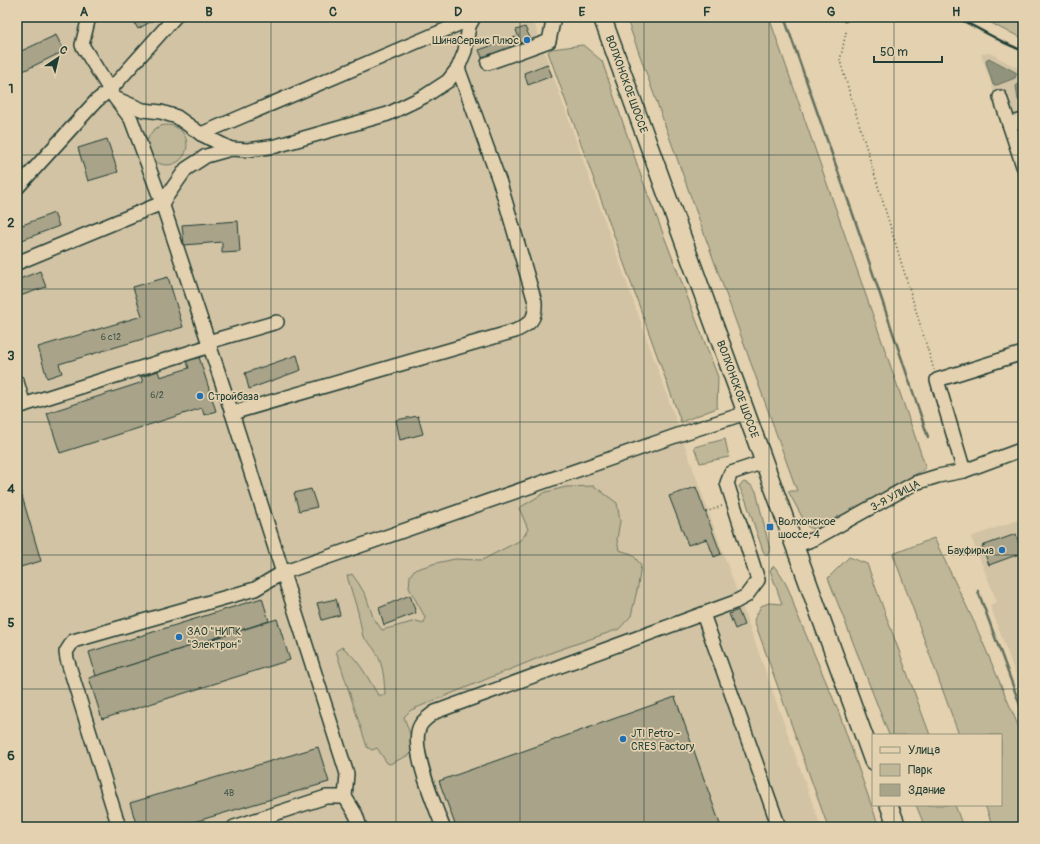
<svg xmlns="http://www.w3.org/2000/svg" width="1040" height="844" viewBox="0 0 1040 844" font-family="Pangolin,sans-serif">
<rect width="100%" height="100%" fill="#e4d1af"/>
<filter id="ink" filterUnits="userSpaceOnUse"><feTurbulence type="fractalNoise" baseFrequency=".025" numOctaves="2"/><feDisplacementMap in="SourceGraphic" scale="8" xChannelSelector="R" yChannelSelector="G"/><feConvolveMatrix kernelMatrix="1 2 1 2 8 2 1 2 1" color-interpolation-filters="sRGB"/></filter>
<g filter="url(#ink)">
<g fill="#d2c3a4">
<path d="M17,17H532L821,827H17Z"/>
<path d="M990,53L1023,71V179L981,54Z"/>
<path d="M1023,518V695L990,605L997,602L971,537Z"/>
</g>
<g fill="#c0b698" stroke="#707a66">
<path d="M626,17H769L925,465V469L819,530L812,529L807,526L788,491H797Z"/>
<path d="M981,17H1023V38L1002,29Z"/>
<path d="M583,45L602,61L641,176L718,377L717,408L681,422L548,52L551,49Z"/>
<circle cx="167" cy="145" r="20"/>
<path d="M725,439L729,457L700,463L694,447Z"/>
<path d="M744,482L751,485L756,491L770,550L767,556L763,551L746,501L739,486Z"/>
<path d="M594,486L617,503L620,521L617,539L619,550L632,554L641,565L638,586L631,616L619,629L553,652L411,710L404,717L411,737V754L390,764L387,763L377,748L372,750L367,747L336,651L342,647C358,658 368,678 378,695H385C384,672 382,653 363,637L358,612L347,576L352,574L359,584L366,596L373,617L382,630L416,621L424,623L425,617L409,588L410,576L414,570L436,563L455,559L482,560L519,541L524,536L528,529L519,508L546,492L566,487Z"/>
<path d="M934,538L975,624L1023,737V827H993L985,805H1001V735H959L893,554Z"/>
<path d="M849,557L867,564L930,735H889L828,578Z"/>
<path d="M774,566C785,580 791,592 795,609L838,710L879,827H828L754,620L761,606L769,603L782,604L770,570Z"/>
<path d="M916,805H955L963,827H925Z"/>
</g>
<g fill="#91937b" stroke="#63715f">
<path d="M989,58L1017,73L1015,78L997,85H993L986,62L987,59Z"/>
<path d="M1023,81V104L1018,100L1016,86L1020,82Z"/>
</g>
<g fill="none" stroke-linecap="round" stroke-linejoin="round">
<g stroke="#63715f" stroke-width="2.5">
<path d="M784,17L855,220L928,437"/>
<path d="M978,591L1023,713"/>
</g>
</g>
<g fill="#a8a389" stroke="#1f3d34">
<path d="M131,17H159L138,29Z"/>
<path d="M842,17H849L850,20L844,22Z"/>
<path d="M525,27L532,42L522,46L516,30Z"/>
<path d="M56,35L64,51L17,74V53Z"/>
<path d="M516,37L519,46L483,60L479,50Z"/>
<path d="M547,64L552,76L528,85L524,73Z"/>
<path d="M107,139L118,172L88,181L78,148Z"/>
<path d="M54,213L59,226L17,242V227Z"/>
<path d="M238,221L240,252L222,253V242L184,245L182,225Z"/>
<path d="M40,271L46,287L17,297V280Z"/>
<path d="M168,277L183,327L59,364L62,373L47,378L38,347L142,316L133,287Z"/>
<path d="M297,355L301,370L249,389L245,373Z"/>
<path d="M199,357L216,411L204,415L202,408L60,453L47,413L143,382L141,377L158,371L160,377L189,368L186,360Z"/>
<path d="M418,416L423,434L400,440L396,420Z"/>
<path d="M17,479L41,561L17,568Z"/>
<path d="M696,487L721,554L714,557L707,539L688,545L669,496Z"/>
<path d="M311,489L317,507L299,511L294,493Z"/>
<path d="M1016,534L1022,553L989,565L982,546Z"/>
<path d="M410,595L416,613L384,625L379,608Z"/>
<path d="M262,598L269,621L96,676L89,652Z"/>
<path d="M336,599L340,615L322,620L317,603Z"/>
<path d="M738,610L744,625L735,629L729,614Z"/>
<path d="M277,619L290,660L102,719L89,678Z"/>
<path d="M675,697L721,827H456L439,781Z"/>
<path d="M318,747L329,782L177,827H137L130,803Z"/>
</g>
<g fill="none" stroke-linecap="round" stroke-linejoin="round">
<g stroke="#1f3d34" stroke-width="16">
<g id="minor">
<path d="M89,17L82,45L115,98L131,119L162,203L232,413L347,774L345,797L356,815L360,827"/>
<path d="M488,63L549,41L554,17"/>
<path d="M1000,97L1023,166"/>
<path d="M117,99L143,110L161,112L177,117L201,134L231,149"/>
<path d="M1009,124L1023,120"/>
<path d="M201,134L473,18"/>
<path d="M17,188L96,101L110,90L175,17"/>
<path d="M17,263L162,203L186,169L206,156L231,149L248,150L276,146L388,114L425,96L448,81L458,68L465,51L469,26L474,17"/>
<path d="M208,342L277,322"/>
<path d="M17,382L24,405"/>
<path d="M17,407L210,346"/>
<path d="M232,413L515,331C530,324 536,320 535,302L500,183L458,68"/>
<path d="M964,471L937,380L1023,353"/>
<path d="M795,546L814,539L915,483L938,476L964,471L1023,449"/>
<path d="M703,614L779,827"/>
<path d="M119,827L67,659L66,652L73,641L255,589L282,573L681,434L746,413"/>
<path d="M234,827L326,797H345"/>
<path d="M443,827C435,806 409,746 420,726C423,720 430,716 435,712L735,602L746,596L758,580L727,483L731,473L764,462"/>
</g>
</g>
<g stroke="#1f3d34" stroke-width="20">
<g id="major">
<path d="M602,17L873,761"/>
<path d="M889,805L897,827"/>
</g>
</g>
<g stroke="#1f3d34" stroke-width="1.5" stroke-dasharray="1 3" stroke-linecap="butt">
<path d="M846,32L840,61L934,370"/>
<path d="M706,512L722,506"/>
</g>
<use href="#minor" stroke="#e4d1af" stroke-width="13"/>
<use href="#major" stroke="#e4d1af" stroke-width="17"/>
<path stroke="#1f3d34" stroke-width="2.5" d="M956,17L1003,42L1023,51"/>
</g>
</g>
<path fill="none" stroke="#1f3d34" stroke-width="1" stroke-opacity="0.55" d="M146,17V827M271,17V827M396,17V827M520,17V827M644,17V827M769,17V827M894,17V735M17,155H1023M17,289H1023M17,422H1023M17,555H1023M17,689H1023M894,805V827"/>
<g fill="#1f6fb2" stroke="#e4d1af" stroke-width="1.5">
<circle cx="527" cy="40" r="4"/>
<circle cx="200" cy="396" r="4"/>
<rect x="766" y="523" width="8" height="8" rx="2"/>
<circle cx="1002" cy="550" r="4"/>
<circle cx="179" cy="637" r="4"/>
<circle cx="623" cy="739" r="4"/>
</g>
<g text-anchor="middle" stroke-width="3.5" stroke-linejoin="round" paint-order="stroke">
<g font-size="9" fill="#415649">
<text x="111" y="340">6 с12</text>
<text x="157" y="398">6/2</text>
<text x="229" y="796">4В</text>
</g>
<g font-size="11" fill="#1f3d34" stroke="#e4d1af" text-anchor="start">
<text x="519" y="44" text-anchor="end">ШинаСервис Плюс</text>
<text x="208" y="400">Стройбаза</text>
<text x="778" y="525">Волхонское<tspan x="778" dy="13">шоссе, 4</tspan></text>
<text x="994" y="554" text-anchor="end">Бауфирма</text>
<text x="187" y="635">ЗАО "НИПК<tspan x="187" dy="13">"Электрон"</tspan></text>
<text x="631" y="737">JTI Petro -<tspan x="631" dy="13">CRES Factory</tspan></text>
</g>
<g font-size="11" fill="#1f3d34" stroke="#e4d1af">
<text transform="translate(627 84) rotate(70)" y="4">ВОЛХОНСКОЕ ШОССЕ</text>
<text transform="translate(738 389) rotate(70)" y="4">ВОЛХОНСКОЕ ШОССЕ</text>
<text transform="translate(895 495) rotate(-28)" y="4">3-Я УЛИЦА</text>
</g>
</g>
<rect width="1040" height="844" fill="none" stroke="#e4d1af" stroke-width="44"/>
<rect x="872" y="734" width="130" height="72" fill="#e4d1af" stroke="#95967e"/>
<rect x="880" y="747" width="20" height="6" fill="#e4d1af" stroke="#95967e"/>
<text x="908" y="754" font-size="12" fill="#1f3d34">Улица</text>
<rect x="880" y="764" width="20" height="12" fill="#c0b698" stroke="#95967e"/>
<text x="908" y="774" font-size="12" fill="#1f3d34">Парк</text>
<rect x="880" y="784" width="20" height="12" fill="#a8a389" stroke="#95967e"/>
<text x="908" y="794" font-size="12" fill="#1f3d34">Здание</text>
<g transform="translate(58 58) rotate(35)" stroke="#e4d1af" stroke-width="3" paint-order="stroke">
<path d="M0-3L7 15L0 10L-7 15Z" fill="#1f3d34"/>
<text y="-6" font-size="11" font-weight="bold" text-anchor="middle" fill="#1f3d34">С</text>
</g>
<path d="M874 56v6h68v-6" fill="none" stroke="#1f3d34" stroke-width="2"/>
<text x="880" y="56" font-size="12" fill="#1f3d34" stroke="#e4d1af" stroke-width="3" paint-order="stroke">50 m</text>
<rect x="22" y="22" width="996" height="800" fill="none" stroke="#1f3d34" stroke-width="1.5"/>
<g font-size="13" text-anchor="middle" font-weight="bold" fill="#1f3d34">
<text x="84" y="16">A</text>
<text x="209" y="16">B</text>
<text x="333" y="16">C</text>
<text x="458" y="16">D</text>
<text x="582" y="16">E</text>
<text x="707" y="16">F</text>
<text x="831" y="16">G</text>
<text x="956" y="16">H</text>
<text x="11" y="93">1</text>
<text x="11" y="227">2</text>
<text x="11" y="360">3</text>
<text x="11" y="493">4</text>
<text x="11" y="627">5</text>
<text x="11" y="760">6</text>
</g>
</svg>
